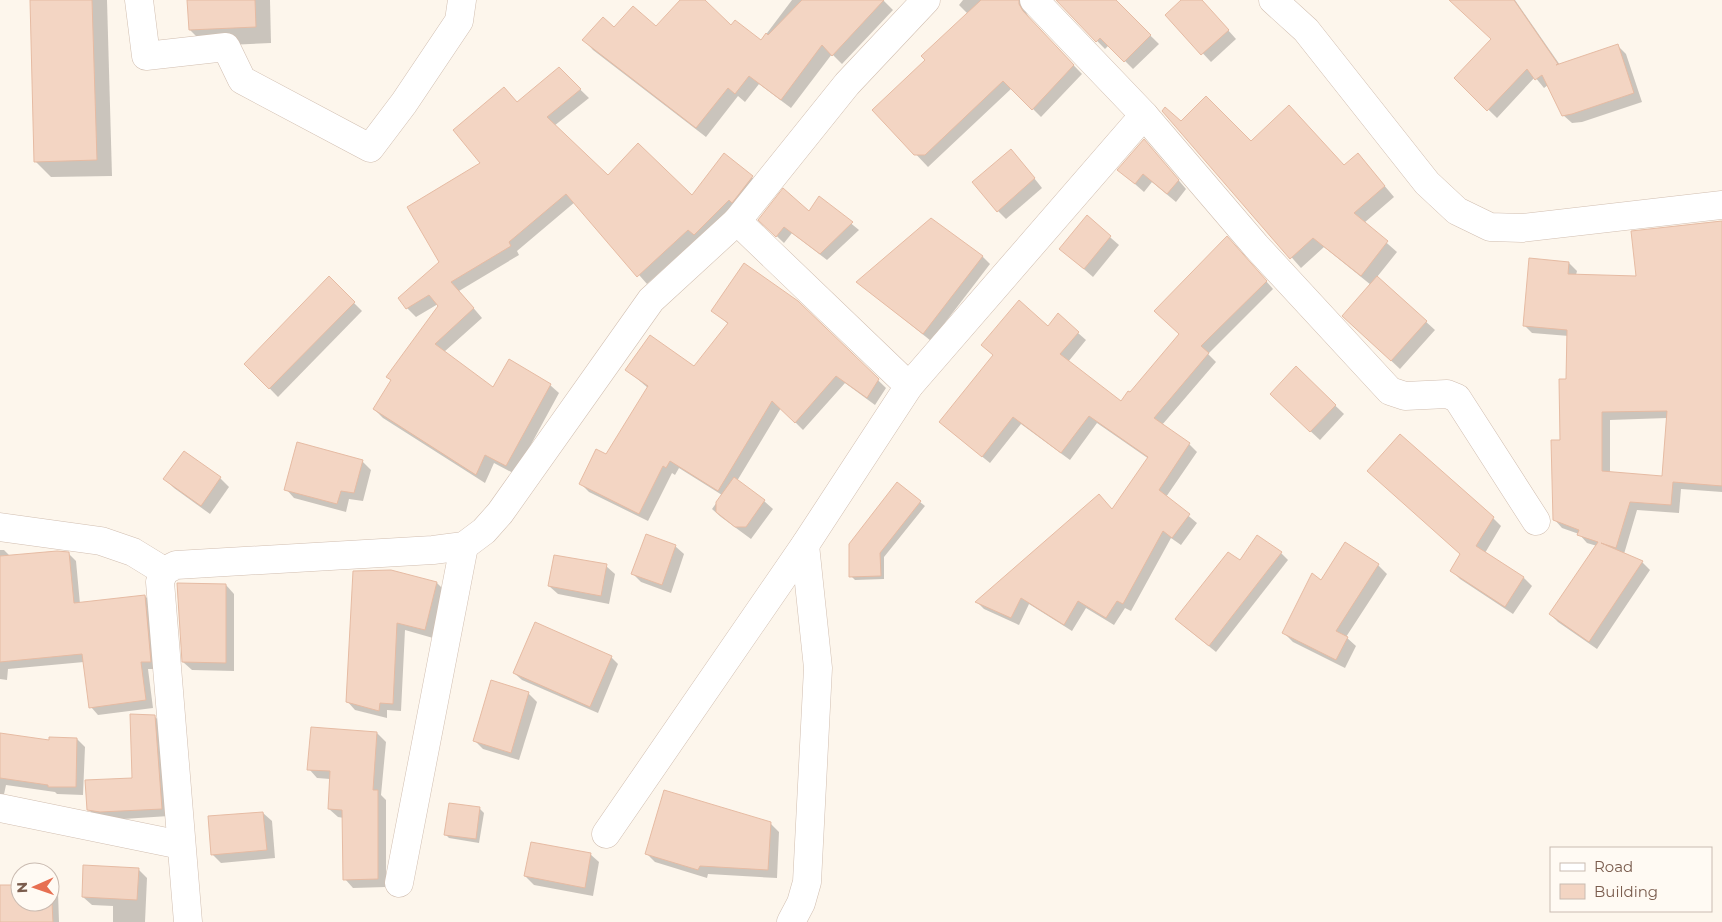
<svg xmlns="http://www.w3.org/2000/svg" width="1722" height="922" viewBox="0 0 1722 922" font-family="Montserrat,sans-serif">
<rect width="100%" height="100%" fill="#fdf6ec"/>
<g fill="#0003" fill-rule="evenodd">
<path d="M31,0H107L112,176L51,177L35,161Z"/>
<path d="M189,0H270L271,43L206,46L190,30Z"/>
<path d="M681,0H703L732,27L761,41L792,0H883L893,10L842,64L832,54L791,108L759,84L745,102L738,96L706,137L593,50L584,40L614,29L656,28Z"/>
<path d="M963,0H1029L1027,5L1026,12L1030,20L1082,74L1041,117L1012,88L928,167L874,110L926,60L968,14L959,5Z"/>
<path d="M1057,0H1114L1159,44L1133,69L1109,45L1105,49Z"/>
<path d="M1183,0H1201L1236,39L1211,62L1167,15Z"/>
<path d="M1451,0H1515L1560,65L1618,46L1626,54L1642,102L1582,122L1572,123L1563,115L1548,85L1544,88L1535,77L1497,118L1456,78L1492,39Z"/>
<path d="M559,69L589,98L554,126L608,176L692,197L725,155L761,185L703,243L698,238L647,284L575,202L517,251L519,255L459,291L482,318L444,352L493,389L550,385L559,393L515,474L494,463L485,483L383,418L374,409L440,306L438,304L416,317L407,308L440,262L482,163L518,103Z"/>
<path d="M1163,111L1181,122L1251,143L1345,166L1367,165L1394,197L1364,223L1397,252L1377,277L1435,330L1400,369L1352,324L1371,285L1324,247L1301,268Z"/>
<path d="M1152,149L1186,189L1176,202L1152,182L1144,192L1119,170Z"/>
<path d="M1019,159L1042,188L1006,219L998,211Z"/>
<path d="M820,198L859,230L827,260L792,233L784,243L760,220L809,212Z"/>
<path d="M1087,217L1119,245L1093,277L1070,257Z"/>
<path d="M1722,222V492L1681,489L1679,513L1637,510L1624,554L1642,562L1650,570L1597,649L1558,622L1550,614L1597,546L1587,543L1579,534L1562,528L1554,519L1567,380L1569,336L1532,333L1524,325L1569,263L1577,271L1576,275L1637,277ZM1667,418L1663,477L1610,473V420Z"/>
<path d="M1235,246L1273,289L1208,354L1216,362L1162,425L1189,444L1197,452L1166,497L1197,523L1181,545L1171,538L1131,611L1125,608L1114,625L1086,608L1072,631L1029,604L1019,625L984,609L977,602L1113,510L1149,459L1097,423L1070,460L1021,424L990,463L948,429L994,356L982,345L1049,328L1078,333L1086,340L1068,362L1122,403L1180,334Z"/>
<path d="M982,256L990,264L931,341L858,282Z"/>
<path d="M329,278L362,311L278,397L246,364Z"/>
<path d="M798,302L886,388L875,405L845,383L803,430L781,408L737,481L764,501L773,509L751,539L721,517L712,509L722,495L679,468L675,475L672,473L648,521L589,492L581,484L606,455L648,388L627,370L694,368L728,324L713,310Z"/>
<path d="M1296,368L1344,414L1320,440L1280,403Z"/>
<path d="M362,461L371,470L363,501L349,499L346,512L294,498L286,489Z"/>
<path d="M220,478L229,487L210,514L174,488L165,479Z"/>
<path d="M897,484L925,506L884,557V579L855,580L851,576Z"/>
<path d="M1493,518L1501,526L1485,553L1524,578L1532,586L1513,614L1460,579L1452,571Z"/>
<path d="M675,546L684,554L671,593L641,582L633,574Z"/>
<path d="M0,550H4L10,556L68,553L76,561L80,604L145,596L153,604L158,669H148L153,708L98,715L91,707L84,662L8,669L7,680L0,679Z"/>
<path d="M1281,553L1288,560L1216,652L1184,626L1240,562Z"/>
<path d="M1378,565L1387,574L1346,637L1356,646L1345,668L1293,642L1284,633L1321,582Z"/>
<path d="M606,566L615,574L609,604L558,594L549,586Z"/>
<path d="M391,571L437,583L445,591L433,638L405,630L401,711L387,710V718L355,710L347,701Z"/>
<path d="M226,585L234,594V671L192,670L183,662Z"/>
<path d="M611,657L618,664L598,713L522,680L514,673Z"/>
<path d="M528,693L537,702L519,760L483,749L474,740Z"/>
<path d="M155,717L163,724L169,816L108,820L96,817L88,809L133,779Z"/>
<path d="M377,733L386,742L381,795L386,800V887L353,888L345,879L344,818L338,817L329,809L330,779L317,778L309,769Z"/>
<path d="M0,735L50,742L77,739L85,747L83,795L57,794L55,792L6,785L3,799H0Z"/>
<path d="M480,809L484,813L479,843L449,838L445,834Z"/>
<path d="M263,813L272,821L275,858L221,863L212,854Z"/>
<path d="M770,823L779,832L777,878L708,874L707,878L655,862L646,853Z"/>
<path d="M590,854L599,862L593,896L534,885L525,876Z"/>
<path d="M139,870L147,878L145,922H113V906L92,905L83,897Z"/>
<path d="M50,884L58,892L59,922H0V887L20,886V902H50Z"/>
</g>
<g fill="#f3d5c3" stroke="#e6bba3" fill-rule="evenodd">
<path d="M30,0H92L97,160L34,162Z"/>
<path d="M187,0H255L256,27L189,30Z"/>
<path d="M680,0H705L731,25L735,20L761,40L766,33L768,35L802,0H884L832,56L822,45L781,100L749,76L735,94L728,88L696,128L582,40L603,17L614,27L633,6L656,26Z"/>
<path d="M981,0H1019V4L1023,11L1074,65L1032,110L1003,81L925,155H914L872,110L925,60L921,56Z"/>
<path d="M1056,0H1116L1151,35L1124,62L1100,38L1096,42Z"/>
<path d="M1181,0H1202L1229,30L1201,55L1165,15Z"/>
<path d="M1449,0H1514L1558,64L1556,65L1618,44L1634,93L1572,114L1562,116L1542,75L1535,80L1527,69L1487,111L1454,78L1491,39Z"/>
<path d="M559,67L581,89L547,117L608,175L638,143L692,195L724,153L753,176L732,203L729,200L694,235L688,230L637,277L566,194L509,242L511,246L451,282L474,308L435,344L493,387L509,359L551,384L506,466L485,455L476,475L373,409L391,380L386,377L438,306L429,295L406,309L398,298L439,262L407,207L480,163L453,130L504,87L517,102Z"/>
<path d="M1206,96L1251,141L1289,105L1344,165L1358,153L1385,186L1354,213L1388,241L1361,276L1313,238L1290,259L1162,111L1165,107L1181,121Z"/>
<path d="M1144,139L1179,180L1167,194L1143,174L1135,184L1117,170Z"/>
<path d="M1011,149L1035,178L997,212L972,182Z"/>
<path d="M783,188L809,211L819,196L853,222L820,254L784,227L776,237L758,220Z"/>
<path d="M1087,215L1111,236L1084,269L1059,249Z"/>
<path d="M931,218L983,256L923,334L856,282Z"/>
<path d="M1722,221V486L1673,482L1671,505L1630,502L1616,548L1601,543L1643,561L1589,642L1549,614L1598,542L1577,535L1579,530L1553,520L1551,440H1560L1559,379H1566L1567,330L1523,326L1529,258L1569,262L1568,274L1636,276L1631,231ZM1667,411L1662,476L1602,471V412Z"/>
<path d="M1227,236L1267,281L1201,346L1209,353L1154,418L1190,443L1159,490L1190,514L1172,538L1163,531L1123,604L1117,601L1106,618L1078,601L1064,625L1021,598L1011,618L975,602L1099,494L1112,509L1148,457L1089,416L1061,453L1013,417L982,457L939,422L993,355L981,345L1019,300L1048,326L1058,313L1079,332L1060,354L1121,401L1128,391L1130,392L1179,334L1154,311Z"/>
<path d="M744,263L798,301L879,379L867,398L836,376L795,423L772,401L718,491L670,461L666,468L663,466L639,514L579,484L596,449L606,454L648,386L625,370L650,335L694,366L728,323L711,311Z"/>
<path d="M329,276L355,302L269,389L244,364Z"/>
<path d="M1377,276L1427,321L1391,361L1342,316Z"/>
<path d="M1296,366L1336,405L1310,432L1270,394Z"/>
<path d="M1400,434L1494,517L1476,546L1524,577L1505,607L1450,571L1460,554L1367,471Z"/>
<path d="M297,442L363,460L354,493L341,491L337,504L284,490Z"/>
<path d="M184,451L221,477L201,506L163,479Z"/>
<path d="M734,477L765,500L746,527H735L716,512V502Z"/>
<path d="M897,482L921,501L880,553L881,576L849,577V544Z"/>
<path d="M646,534L676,545L662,585L631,574Z"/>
<path d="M1257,535L1282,552L1209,646L1175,619L1228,552L1240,560Z"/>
<path d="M1345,542L1379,564L1336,631L1348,637L1336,660L1282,633L1312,573L1321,580Z"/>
<path d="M57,551L69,552L74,603L145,595L151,662H141L146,700L89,708L82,654L0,662V556Z"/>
<path d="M554,555L607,564L601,596L548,586Z"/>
<path d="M391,570L437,582L425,630L397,623L393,704L380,703L379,711L346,702L353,571Z"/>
<path d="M177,583L226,584V663L182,662Z"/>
<path d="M535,622L612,656L590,707L513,673Z"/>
<path d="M491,680L529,692L511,753L473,741Z"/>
<path d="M130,714L155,715L162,809L100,812L87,810L85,780L132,778Z"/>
<path d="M311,727L377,732L373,790H378V879L343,880L342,810L328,809L330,771L307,770Z"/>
<path d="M0,733L49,740V737L77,738L76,787H48V785L0,778Z"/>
<path d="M664,790L771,822L768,870L700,866L698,870L645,854Z"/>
<path d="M449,803L480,807L476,839L444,835Z"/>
<path d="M263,812L267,850L211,855L208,816Z"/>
<path d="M531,842L591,853L585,888L524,876Z"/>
<path d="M83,865L139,868L137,900L82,897Z"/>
<path d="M50,883H51L53,922H0V885H20V902H50Z"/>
</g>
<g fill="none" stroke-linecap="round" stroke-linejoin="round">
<g stroke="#d1beb0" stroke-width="29">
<g id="minor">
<path d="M139,0L146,56L226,47L242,80L370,148L404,103L459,21L462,0"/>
<path d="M1034,0L1144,115L1256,246L1390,391L1405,396L1447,394L1457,398L1536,521"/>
<path d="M1273,0L1306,30L1427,183L1457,211L1490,227L1522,228L1722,205"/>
<path d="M737,221L909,386"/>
<path d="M0,527L101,541L133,552L164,571"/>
<path d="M0,808L181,845"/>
<path d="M606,834L805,545L909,386L1144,115"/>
<path d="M399,883L464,546"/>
<path d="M188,922L160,582L164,571L176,565L433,550L464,546L484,531L500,513L651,300L737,221L847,84L926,0"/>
<path d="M791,922L801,903L807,882L818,668L805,545"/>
</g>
</g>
<use href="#minor" stroke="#fff" stroke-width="28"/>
</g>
<rect x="1550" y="847" width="162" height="65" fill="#fffaf3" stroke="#cabbb1"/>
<rect x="1560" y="863" width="25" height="8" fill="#ffffff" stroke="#cabbb1"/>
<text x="1594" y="872" font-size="15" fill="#7a5c4d">Road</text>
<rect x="1560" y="884" width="25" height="15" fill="#f3d5c3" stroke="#cabbb1"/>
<text x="1594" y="897" font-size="15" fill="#7a5c4d">Building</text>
<g transform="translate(35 887) rotate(268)"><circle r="24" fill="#fffaf3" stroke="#cabbb1"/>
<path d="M0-4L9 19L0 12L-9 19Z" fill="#e76f51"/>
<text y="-8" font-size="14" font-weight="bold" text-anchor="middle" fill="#7a5c4d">N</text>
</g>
</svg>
